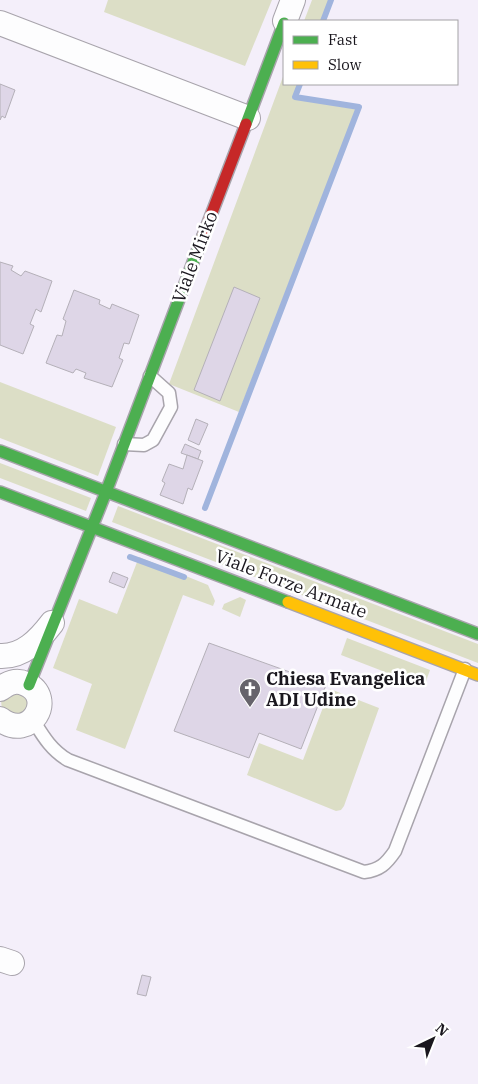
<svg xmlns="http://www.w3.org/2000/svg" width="478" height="1084" viewBox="0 0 478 1084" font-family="'IBM Plex Serif',serif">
<rect width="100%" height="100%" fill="#f4effa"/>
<g fill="#dcdec6">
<path d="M108,0H272L245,66L104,12Z"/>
<path d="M312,0H330L322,21H304Z"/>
<path d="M284,74V84H298L293,99L356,109L239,412L169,384Z"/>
<path d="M0,382L116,427L98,476L0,438Z"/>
<path d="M0,463L91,498L86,511L0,478Z"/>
<path d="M118,506L478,644V663L112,522Z"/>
<path d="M139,557L208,585L215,601L213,606L183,595L125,749L76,730L92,684L53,668L79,599L117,614Z"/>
<path d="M240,597L246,600L240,617L222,609L224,604Z"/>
<path d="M347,638L430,670L424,687L341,655Z"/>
<path d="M330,689L379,708L344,806L341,810L336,811L247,775L259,743L303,760Z"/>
<path d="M8,691L31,696L25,718L2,711L1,700Z"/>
</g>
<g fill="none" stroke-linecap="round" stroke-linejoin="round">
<g stroke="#a0b4dd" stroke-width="6">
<path d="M323,21L331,0"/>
<path d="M205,508L359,107L295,97L300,84"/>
<path d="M130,557L184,577"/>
</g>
</g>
<g fill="#ded6e7" stroke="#b4b0b8">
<path d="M0,84L15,90L5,118L2,116L0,120Z"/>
<path d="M0,262L13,266L11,270L21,276L25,271L52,281L41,312L36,309L30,324L34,326L23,354L0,345Z"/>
<path d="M234,287L260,298L220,401L194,390Z"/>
<path d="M74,290L100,300L99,304L110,309L112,304L139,315L129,344L124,343L119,358L123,360L112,387L84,378L86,373L76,369L73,373L46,363L57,335L62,336L66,321L63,319Z"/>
<path d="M196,419L208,424L199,445L188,440Z"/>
<path d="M185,444L201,451L198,459L181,453Z"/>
<path d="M187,455L203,461L192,490L188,488L183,504L160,495L165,483L162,481L169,464L183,469Z"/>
<path d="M113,572L128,578L124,588L109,582Z"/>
<path d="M209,643L326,685L301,749L259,733L249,758L174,731Z"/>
<path d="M142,975L151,977L146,996L137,994Z"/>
</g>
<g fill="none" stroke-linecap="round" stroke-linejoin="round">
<g stroke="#a8a4ac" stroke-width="15">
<g id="lane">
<path d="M124,444L144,445L153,440L171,407L169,393L150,376"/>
<path d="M33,720C43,736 51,750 68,760L364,872C380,870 386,864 395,851L465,669"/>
</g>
</g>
<g stroke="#a8a4ac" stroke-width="26">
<g id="street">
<path d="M285,21L293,0"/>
<path d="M0,23L248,118"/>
<path d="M0,656C23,657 39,640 52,623"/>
<path d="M0,689C8,683 16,679 26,684C56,697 31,743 0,719"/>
<path d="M0,959L12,963"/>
</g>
</g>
<g stroke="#a8a4ac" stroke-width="14">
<g id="fast">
<path d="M246,124L284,23"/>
<path d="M0,451L478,634"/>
<path d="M0,492L288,602"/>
<path d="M29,685L106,492L203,236"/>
</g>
</g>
<g stroke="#a8a4ac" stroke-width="14">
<path id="slow" d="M288,602L478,675"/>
</g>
<g stroke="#a8a4ac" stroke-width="14">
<path id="jam" d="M203,236L246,124"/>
</g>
<use href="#lane" stroke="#fdfdfe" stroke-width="12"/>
<use href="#street" stroke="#fdfdfe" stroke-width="24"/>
<use href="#fast" stroke="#4caf50" stroke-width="11"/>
<use href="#slow" stroke="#ffc107" stroke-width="11"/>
<use href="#jam" stroke="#c62828" stroke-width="11"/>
</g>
<defs>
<g id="church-pin" transform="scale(1.125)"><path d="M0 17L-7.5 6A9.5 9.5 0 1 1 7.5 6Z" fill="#66636b" stroke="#fff"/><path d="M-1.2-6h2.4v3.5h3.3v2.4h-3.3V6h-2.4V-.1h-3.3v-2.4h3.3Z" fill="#fff"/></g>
</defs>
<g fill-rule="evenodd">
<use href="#church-pin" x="250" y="689"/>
</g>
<g text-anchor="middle" stroke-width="5" stroke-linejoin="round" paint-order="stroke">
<g font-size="18" fill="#1a171e" stroke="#fff">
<text transform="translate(195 257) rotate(-69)" y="6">Viale Mirko</text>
<text transform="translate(291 584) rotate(21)" y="6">Viale Forze Armate</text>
</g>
<g font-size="18" font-weight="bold" fill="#1a171e" stroke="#fff" text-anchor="start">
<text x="266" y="685">Chiesa Evangelica<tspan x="266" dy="21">ADI Udine</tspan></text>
</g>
</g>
<rect x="283" y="20" width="175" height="65" fill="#ffffff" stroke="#a3a2a5"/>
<rect x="293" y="36" width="25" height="8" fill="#4caf50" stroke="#a3a2a5"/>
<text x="328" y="45" font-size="15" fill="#1a171e">Fast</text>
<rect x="293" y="61" width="25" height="8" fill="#ffc107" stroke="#a3a2a5"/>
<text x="328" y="70" font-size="15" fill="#1a171e">Slow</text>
<g transform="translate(433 1039) rotate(43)" stroke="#ffffff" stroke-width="4" paint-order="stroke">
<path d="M0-4L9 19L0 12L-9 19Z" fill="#1a171e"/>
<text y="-8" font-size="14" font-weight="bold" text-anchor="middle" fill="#1a171e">N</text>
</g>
</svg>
